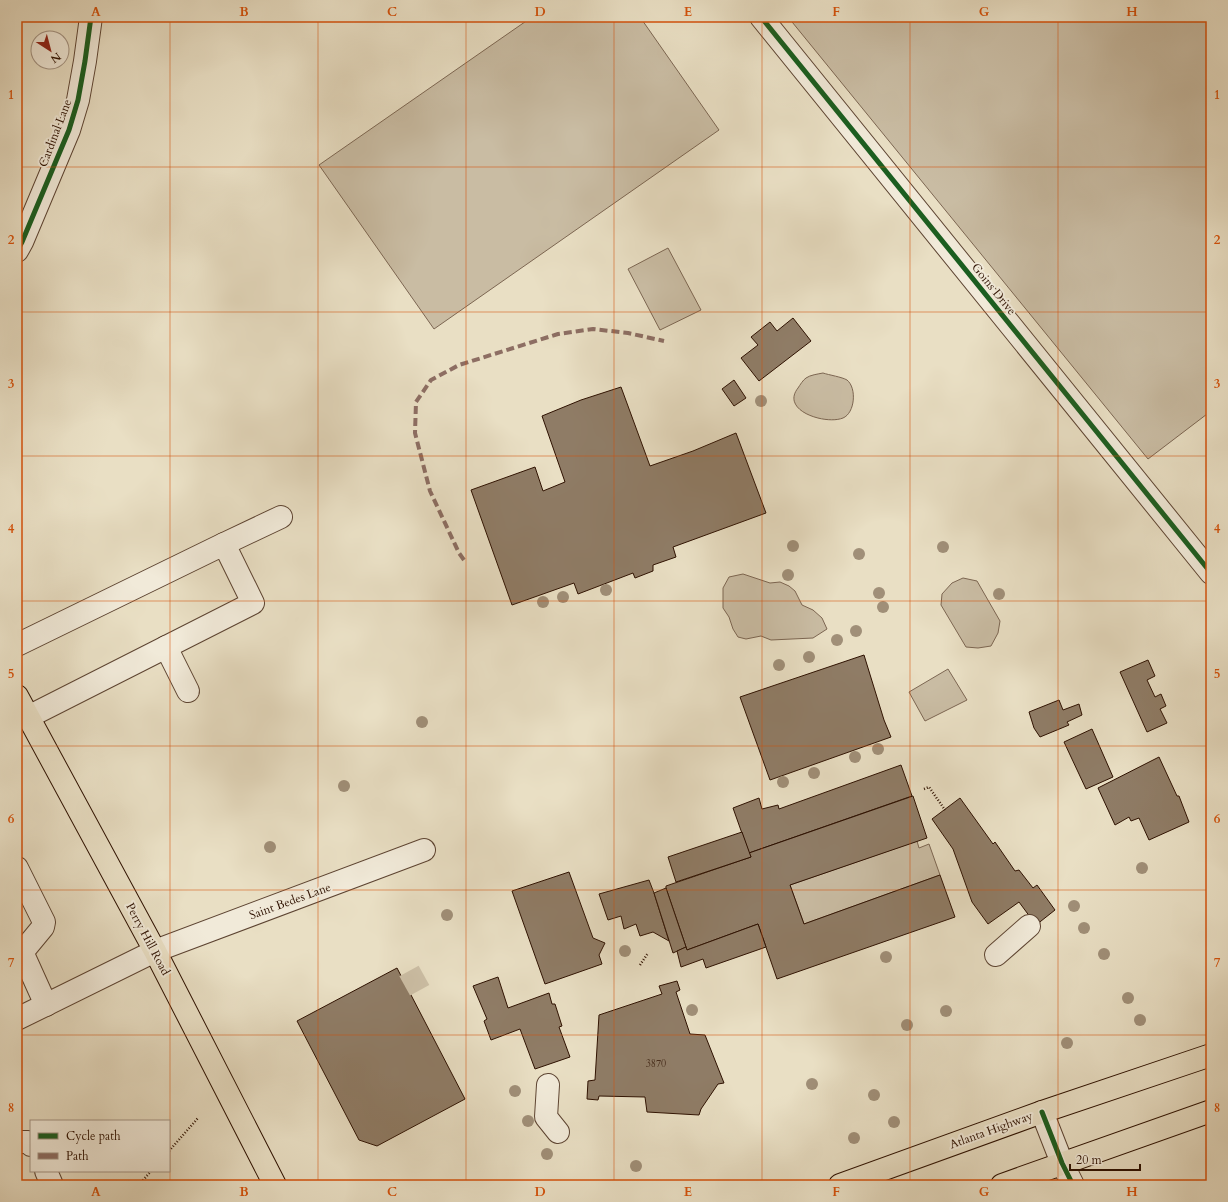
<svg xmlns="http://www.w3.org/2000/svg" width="1228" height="1202" viewBox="0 0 1228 1202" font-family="Cardo,serif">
<rect width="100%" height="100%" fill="#e9dfc4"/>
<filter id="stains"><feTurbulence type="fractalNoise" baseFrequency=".005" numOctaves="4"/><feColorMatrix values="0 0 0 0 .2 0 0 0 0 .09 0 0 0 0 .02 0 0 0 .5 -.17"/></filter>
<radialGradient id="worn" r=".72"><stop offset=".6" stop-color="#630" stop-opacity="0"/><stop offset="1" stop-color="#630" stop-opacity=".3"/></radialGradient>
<g fill="#c9bca3" stroke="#7c6652">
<path d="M532,17H640L719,130L434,329L319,165Z"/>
<path d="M788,17H1211V411L1148,459Z"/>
<path d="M668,248L701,310L660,330L628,269Z"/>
<path d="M823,373C829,375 842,377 847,380C857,388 855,413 843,418C826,425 780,411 798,388C800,385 803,380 806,378C810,375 818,374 823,373Z"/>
<path d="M743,574L770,583L780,582L789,586L795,591L802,605L813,610L822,618L827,629L813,638L771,640L761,636L746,639L738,637L733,629L729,617L723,608V588L729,577Z"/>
<path d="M963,578L977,581L1000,621L998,633L991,646L978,648L966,647L941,605L942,594L952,583Z"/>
<path d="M948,669L967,700L925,721L909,692Z"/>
<path d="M917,841L919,848L929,844L940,875L804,924L790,885Z"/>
</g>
<g fill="#8f7c66" stroke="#2e1101">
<path d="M793,318L811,341L759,381L741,358L758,345L751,337L770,322L777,331Z"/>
<path d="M734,380L746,398L734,406L722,389Z"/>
<path d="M621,387L650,466L693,451L736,433L766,513L673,547L676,557L653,565V571L635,578L633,573L578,594L574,583L512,605L471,490L535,467L543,491L565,482L542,416L581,400Z"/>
<path d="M864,655L884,720L891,737L770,780L740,697Z"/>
<path d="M1148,660L1155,676L1147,680L1155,697L1161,694L1166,706L1160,709L1167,723L1147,732L1120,672Z"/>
<path d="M1059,700L1063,710L1079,704L1082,715L1067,722L1069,725L1040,737L1034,728L1029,712Z"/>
<path d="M1092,729L1113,777L1086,789L1064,742Z"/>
<path d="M1159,757L1177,796H1179L1189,822L1149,840L1139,818L1131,821L1129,817L1115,825L1098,788Z"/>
<path d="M901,765L912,796L749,853L733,808L759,798L762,809L778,805L779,809Z"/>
<path d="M913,796L927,838L790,885L804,924L940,875L955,917L777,979L758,924L687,950L666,888V886L751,857L749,853Z"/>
<path d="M960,798L993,844L995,842L1015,871L1019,870L1033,888L1037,885L1055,910L1036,925L1019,902L988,924L972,902L953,849L932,819Z"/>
<path d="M742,832L751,857L676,882L668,857Z"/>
<path d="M569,872L593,938L605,943L599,955L602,964L545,984L512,891Z"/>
<path d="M649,880L654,893L669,941L653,932L640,936L636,924L624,929L621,916L608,920L599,894Z"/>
<path d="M666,888L686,947L673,953L654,893Z"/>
<path d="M758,924L766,947L706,968L703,959L681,967L677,951L686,947L687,950Z"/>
<path d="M397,968L465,1099L377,1146L359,1140L297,1021Z"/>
<path d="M498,977L508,1008L549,993L552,1004H555L562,1026L559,1027L570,1057L535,1069L520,1029L491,1040L484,1021L487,1019L473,986Z"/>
<path d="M677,981L680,990L676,992L690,1034L705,1035L724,1083L718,1084L701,1109L699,1115L647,1112L645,1097L599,1096L598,1100L587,1099L588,1081L595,1080L599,1015L662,994L659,986Z"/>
</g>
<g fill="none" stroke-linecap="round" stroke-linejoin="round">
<path stroke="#cdc0a7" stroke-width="22" stroke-dasharray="22 11" stroke-linecap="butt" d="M409,971L424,998"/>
<g stroke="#5d4432" stroke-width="24">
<g id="minor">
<path d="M761,17L1211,573"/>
<path d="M17,251L22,242L69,130L78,100L85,61L91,17"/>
<path d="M224,544L281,517"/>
<path d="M17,645L224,544L253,603L28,717"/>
<path d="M166,647L188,691"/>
<path d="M17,868L44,922L43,927L24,950L23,954L46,1005"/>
<path d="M996,955L1029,926"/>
<path d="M17,1019L155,951L424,850"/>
<path d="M548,1085L546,1117L558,1132"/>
<path d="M1042,1112L1062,1163L1073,1185"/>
<path d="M17,1142H28L31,1145"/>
<path d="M46,1171L52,1185"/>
</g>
</g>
<g stroke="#2e1101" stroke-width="24">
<g id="major">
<path d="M17,696L155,951L275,1185"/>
<path d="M840,1185L1042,1112L1211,1055"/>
<path d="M1002,1185L1211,1111"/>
</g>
</g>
<g stroke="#2e1101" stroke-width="2.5" stroke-dasharray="1 2" stroke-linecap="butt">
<path d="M924,789L929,787L945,810"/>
<path d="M640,965L648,953"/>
<path d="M169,1151L198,1118"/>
<path d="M139,1185L151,1171"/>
</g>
<use href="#minor" stroke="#f1ead9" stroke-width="22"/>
<use href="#major" stroke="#e9dfc4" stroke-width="22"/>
<path stroke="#8d6e63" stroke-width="4" stroke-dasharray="8 4" stroke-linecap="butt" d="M464,560L459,553L430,491L415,433L416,402L431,380L459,365L558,334L593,329L628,333L664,341"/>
<g stroke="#f1ead9" stroke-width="8">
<g id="cycleway">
<path d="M761,17L1211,573"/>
<path d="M17,251L22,242L69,130L78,100L85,61L91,17"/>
<path d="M1042,1112L1062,1163L1073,1185"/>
</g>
</g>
<use href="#cycleway" stroke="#1b5e20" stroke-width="5"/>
</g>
<g fill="#a08f78">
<circle cx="761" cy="401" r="6"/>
<circle cx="793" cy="546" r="6"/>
<circle cx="943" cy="547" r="6"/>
<circle cx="859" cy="554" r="6"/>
<circle cx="788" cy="575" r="6"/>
<circle cx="606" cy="590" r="6"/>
<circle cx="879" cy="593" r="6"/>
<circle cx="999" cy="594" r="6"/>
<circle cx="563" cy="597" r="6"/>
<circle cx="543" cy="602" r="6"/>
<circle cx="883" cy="607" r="6"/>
<circle cx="856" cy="631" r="6"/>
<circle cx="837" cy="640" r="6"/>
<circle cx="809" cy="657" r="6"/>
<circle cx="779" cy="665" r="6"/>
<circle cx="422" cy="722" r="6"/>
<circle cx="878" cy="749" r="6"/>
<circle cx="855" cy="757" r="6"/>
<circle cx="814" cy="773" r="6"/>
<circle cx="783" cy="782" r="6"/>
<circle cx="344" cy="786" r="6"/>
<circle cx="270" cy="847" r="6"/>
<circle cx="1142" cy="868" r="6"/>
<circle cx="1074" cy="906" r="6"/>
<circle cx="447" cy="915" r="6"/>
<circle cx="1084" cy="928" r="6"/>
<circle cx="625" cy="951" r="6"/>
<circle cx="1104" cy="954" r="6"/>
<circle cx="886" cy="957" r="6"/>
<circle cx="1128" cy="998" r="6"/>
<circle cx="692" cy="1010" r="6"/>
<circle cx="946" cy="1011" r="6"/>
<circle cx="1140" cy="1020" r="6"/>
<circle cx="907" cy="1025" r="6"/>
<circle cx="1067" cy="1043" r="6"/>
<circle cx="812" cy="1084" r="6"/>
<circle cx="515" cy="1091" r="6"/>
<circle cx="874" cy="1095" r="6"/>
<circle cx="528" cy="1121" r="6"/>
<circle cx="894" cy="1122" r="6"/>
<circle cx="854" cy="1138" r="6"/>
<circle cx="547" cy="1154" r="6"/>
<circle cx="636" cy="1166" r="6"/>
</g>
<path fill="none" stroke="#d5520b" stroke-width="1" stroke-opacity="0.55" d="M170,17V1185M318,17V1185M466,17V1185M614,17V1185M762,17V1185M910,17V1185M1058,17V1185M17,167H1211M17,312H1211M17,456H1211M17,601H1211M17,746H1211M17,890H1211M17,1035H1211"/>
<g text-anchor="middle" stroke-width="4" stroke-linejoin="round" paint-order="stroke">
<g font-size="10" fill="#462c1a">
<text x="656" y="1067">3870</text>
</g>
<g font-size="12" fill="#2e1101" stroke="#f1ead9">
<text transform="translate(55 133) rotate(-69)" y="4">Cardinal Lane</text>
<text transform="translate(994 289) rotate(51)" y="4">Goins Drive</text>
<text transform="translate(290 901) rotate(-20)" y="4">Saint Bedes Lane</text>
<text transform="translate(148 939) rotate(62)" y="4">Perry Hill Road</text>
<text transform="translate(991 1130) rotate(-20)" y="4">Atlanta Highway</text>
</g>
</g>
<rect width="1228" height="1202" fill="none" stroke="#e9dfc4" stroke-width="44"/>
<rect x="30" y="1120" width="140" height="52" fill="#f1ead9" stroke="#a39383"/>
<rect x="38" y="1133" width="20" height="6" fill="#1b5e20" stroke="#a39383"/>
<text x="66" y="1140" font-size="12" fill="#2e1101">Cycle path</text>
<rect x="38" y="1153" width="20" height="6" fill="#8d6e63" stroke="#a39383"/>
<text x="66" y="1160" font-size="12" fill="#2e1101">Path</text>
<g transform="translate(50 50) rotate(144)"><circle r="19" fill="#f1ead9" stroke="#a39383"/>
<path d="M0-3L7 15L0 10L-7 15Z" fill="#8f2418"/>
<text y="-6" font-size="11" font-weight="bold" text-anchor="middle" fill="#2e1101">N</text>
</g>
<path d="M1070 1164v6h70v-6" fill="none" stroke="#2e1101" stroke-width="2"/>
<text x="1076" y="1164" font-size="12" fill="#2e1101" stroke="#f1ead9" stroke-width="3" paint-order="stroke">20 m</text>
<rect x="22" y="22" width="1184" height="1158" fill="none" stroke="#d5520b" stroke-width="1.5"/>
<g font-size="13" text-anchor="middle" font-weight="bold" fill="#d5520b">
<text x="96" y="16">A</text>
<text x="244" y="16">B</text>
<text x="392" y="16">C</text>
<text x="540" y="16">D</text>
<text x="688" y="16">E</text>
<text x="836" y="16">F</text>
<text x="984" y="16">G</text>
<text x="1132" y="16">H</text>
<text x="11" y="99">1</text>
<text x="1217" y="99">1</text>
<text x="11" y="244">2</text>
<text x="1217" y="244">2</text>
<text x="11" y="388">3</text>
<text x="1217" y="388">3</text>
<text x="11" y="533">4</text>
<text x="1217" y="533">4</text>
<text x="11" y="678">5</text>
<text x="1217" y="678">5</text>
<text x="11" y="823">6</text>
<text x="1217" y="823">6</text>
<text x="11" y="967">7</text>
<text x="1217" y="967">7</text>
<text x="11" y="1112">8</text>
<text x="1217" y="1112">8</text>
<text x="96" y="1196">A</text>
<text x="244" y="1196">B</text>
<text x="392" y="1196">C</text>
<text x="540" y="1196">D</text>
<text x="688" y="1196">E</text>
<text x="836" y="1196">F</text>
<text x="984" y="1196">G</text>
<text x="1132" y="1196">H</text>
</g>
<rect width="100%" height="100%" filter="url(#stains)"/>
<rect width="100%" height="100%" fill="url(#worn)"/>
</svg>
